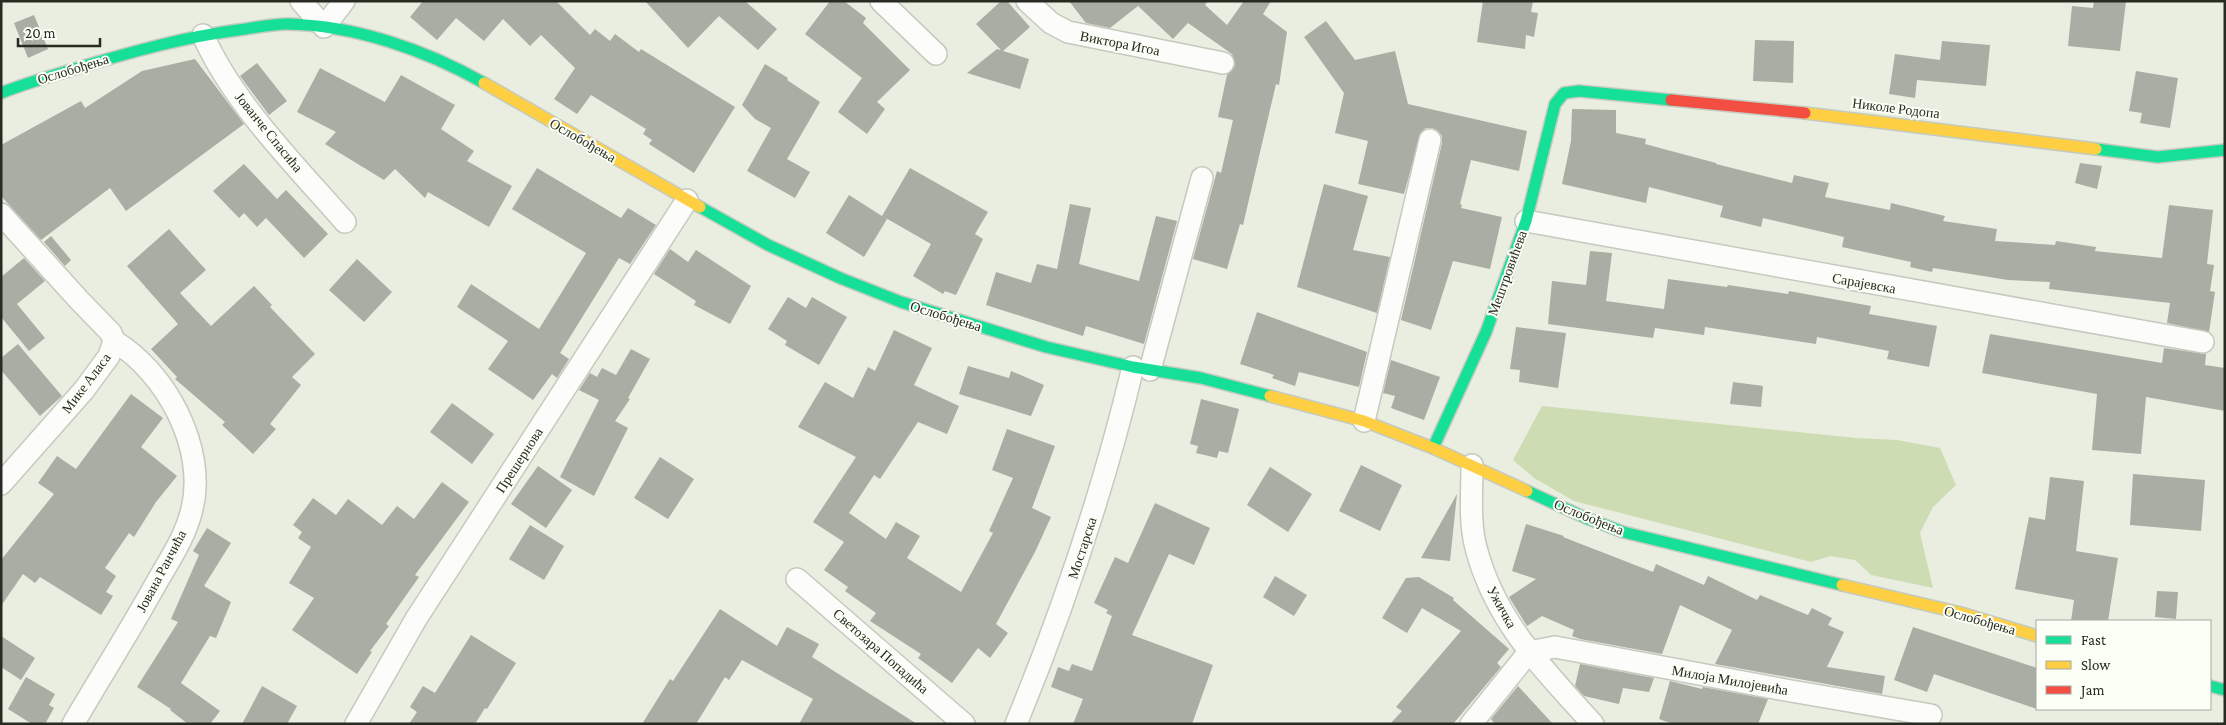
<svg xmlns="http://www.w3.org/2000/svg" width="2226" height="725" viewBox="0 0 2226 725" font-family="'Crimson Pro',serif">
<rect width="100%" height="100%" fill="#e9eee1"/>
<path fill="#cddcb2" d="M1542,406L1856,438L1897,440L1940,448L1956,485L1933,507L1920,533L1933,588L1871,575L1855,560L1830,556L1811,562L1574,501L1534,478L1513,460Z"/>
<g fill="#a9ada3">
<path d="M423,1H556L590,35L595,29L610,41L615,34L639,52L641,49L735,107L694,173L649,144L652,140L643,134L646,129L591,95L577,114L554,99L575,68L541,35L530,46L503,19L484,41L456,18L437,40L410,17Z"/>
<path d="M645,1H745L777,29L758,50L719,16L688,48Z"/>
<path d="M830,1H844L866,18L863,23L910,70L877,102L885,109L867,134L838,112L862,78L805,34Z"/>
<path d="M1001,1H1007L1030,27L1003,51L1029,59L1020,89L967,73L997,49L1001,50L976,24Z"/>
<path d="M1069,1H1208L1205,5L1227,25L1244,1H1271L1263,14L1287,32L1279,85L1276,84L1243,225L1240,224L1227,269L1193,259L1217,171L1221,173L1233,120L1218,117L1227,75L1235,66L1232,54L1188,23L1173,39L1138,6L1110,28L1086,23Z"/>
<path d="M1483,1H1533L1531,12L1538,13L1534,37L1526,35L1525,49L1477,42Z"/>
<path d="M2094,1H2126L2120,51L2068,46L2072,6L2093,8Z"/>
<path d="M34,15L48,49L28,58L14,23Z"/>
<path d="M1326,21L1355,60L1395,51L1408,104L1527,131L1519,171L1471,160L1460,204L1462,205L1461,208L1502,217L1490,269L1453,261L1431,330L1401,320L1442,143V136L1438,131L1432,128H1426L1421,132L1404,194L1358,184L1368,141L1335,133L1344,93L1304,37Z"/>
<path d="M1755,40L1794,41L1793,83L1753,81Z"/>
<path d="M1942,41L1990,45L1986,86L1917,80L1915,98L1889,94L1895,54L1940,60Z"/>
<path d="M195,59L244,124L126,211L110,188L41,240L1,196V145L81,101L85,108L142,71Z"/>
<path d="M257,63L287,101L269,115L240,76Z"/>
<path d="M765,64L788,78L787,80L820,102L787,159L810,172L795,198L747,171L771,128L755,119L742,105Z"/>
<path d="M320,68L385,102L401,75L455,105L441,129L474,151L467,161L512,186L489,227L428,192L425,198L395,169L384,180L325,144L336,132L297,112Z"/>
<path d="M2136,71L2178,78L2170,128L2140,123L2142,113L2129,111Z"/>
<path d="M1572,109L1616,110V133L1646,139L1645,144L1716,163V164L1792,183L1794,175L1829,183L1825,197L1890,210L1891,203L1945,216L1943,221L1997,229L1995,241L2055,245L2056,241L2096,247L2095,251L2162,258L2169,205L2213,210L2207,264L2214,265L2210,291L2215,292L2209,332L2167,323L2170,303L2049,289L2050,282L2008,280L1933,268L1932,272L1910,267L1911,262L1842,247L1844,237L1763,218L1761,227L1720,217L1723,206L1649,187L1646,203L1562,184L1571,141Z"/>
<path d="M2080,163L2102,166L2097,189L2075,183Z"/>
<path d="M244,164L277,199L286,190L328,234L304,258L266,218L257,227L244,213L239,218L213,191Z"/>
<path d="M537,168L621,218L628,208L656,225L630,264L619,258L560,353L569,359L557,378L552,374L533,400L488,369L508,341L457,307L471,284L539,329L586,253L512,209Z"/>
<path d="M910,168L988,212L975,234L983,239L956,295L945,291L943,294L913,276L931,244L884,217L887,219L864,257L826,233L849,195L882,216Z"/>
<path d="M1324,184L1368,196L1353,250L1390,257L1377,313L1297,287Z"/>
<path d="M1070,204L1091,208L1079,264L1139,281L1156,216L1177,221L1144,344L1086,326L1083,336L986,305L996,272L1031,283L1037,264L1057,269Z"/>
<path d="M169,229L206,270L180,293L211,326L254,286L272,305L270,307L315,354L292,377L301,385L270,424L276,429L253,454L222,425L225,422L175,379L177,377L151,349L178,324L127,266Z"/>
<path d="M51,236L71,260L65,266L44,242Z"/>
<path d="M670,249L688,262L696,250L751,286L730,324L694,305L696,301L654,274Z"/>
<path d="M1590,251L1612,253L1606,301L1664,309L1668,279L1727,287L1728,285L1788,294L1789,291L1871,306L1869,314L1937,326L1929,367L1887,359L1889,351L1817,337L1816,344L1705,327L1704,335L1655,328L1653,338L1548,324L1552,281L1586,285Z"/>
<path d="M24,258L45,281L17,304L45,338L29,351L1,317V277Z"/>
<path d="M357,259L392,292L364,322L329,290Z"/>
<path d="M788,297L806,308L812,297L847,317L819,365L785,345L787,341L768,329Z"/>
<path d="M1257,312L1367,352L1359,387L1299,372L1295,386L1272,378L1274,375L1240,364Z"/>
<path d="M1516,327L1566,333L1558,388L1519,382L1520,370L1510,369Z"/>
<path d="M894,330L932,348L914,385L959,406L947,434L918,422L880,479L874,475L849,513L886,539L896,522L920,536L907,558L961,592L993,533L989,531L1013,478L992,470L1007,429L1055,446L1032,508L1051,517L1035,552L996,624L1008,633L990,658L978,648L952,683L918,658L921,654L870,621L876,613L845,591L848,587L824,570L844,542L813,522L856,457L798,427L825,382L853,398L868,367L875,371Z"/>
<path d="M1990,334L2162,363L2164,348L2206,354L2205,365L2225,368V411L2146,397L2141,454L2092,450L2097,394L1982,373Z"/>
<path d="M18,344L62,396L40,416L1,370V358Z"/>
<path d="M631,349L650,359L628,398L630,399L615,421L628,428L594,496L560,477L599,400L579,390L590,373L597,377L602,368L616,375Z"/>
<path d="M1391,360L1440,377L1424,420L1391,408L1395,396L1383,393Z"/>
<path d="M968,366L1009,378L1011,371L1044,385L1031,416L959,394Z"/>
<path d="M1733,382L1763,386L1761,407L1730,404Z"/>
<path d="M131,394L163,418L141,447L177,476L156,502L134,537L129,533L105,568L116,576L106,592L113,596L101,615L40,577L35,583L23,574L1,606V560L54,494L38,483L57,456L76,469Z"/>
<path d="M1201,399L1239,409L1228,453L1219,451L1217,458L1196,453L1198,446L1190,444Z"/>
<path d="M452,403L494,434L472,464L430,432Z"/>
<path d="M660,457L694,479L668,519L634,498Z"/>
<path d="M1361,465L1402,485L1380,531L1339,511Z"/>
<path d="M538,466L572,490L546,528L511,504Z"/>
<path d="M1270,467L1312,494L1288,532L1247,505Z"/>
<path d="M2133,474L2205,480L2201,531L2130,525Z"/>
<path d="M2050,477L2084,481L2076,551L2118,558L2108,621H2071L2074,600L2015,589L2029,517L2045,520Z"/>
<path d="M442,482L469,502L415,575L419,577L386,624L389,626L370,651L372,652L357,674L292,630L314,598L289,583L311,547L298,538L302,532L293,525L313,498L336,515L348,499L382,525L397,506L414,519Z"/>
<path d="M1457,494L1450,561L1421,558Z"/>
<path d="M1155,503L1210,528L1194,565L1169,554L1132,635L1213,665L1192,724H1073L1083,699L1051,687L1058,667L1069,671L1072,664L1092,671L1112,616L1106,613L1108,610L1094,603L1115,557L1128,563Z"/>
<path d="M1526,524L1564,536L1563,537L1653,572L1656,564L1704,585L1708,576L1757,600L1760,595L1808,615L1812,608L1832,618L1828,625L1844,632L1827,667L1885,676L1882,694L1715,664L1732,630L1680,605L1662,654L1580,639L1572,636L1574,630L1542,616L1527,626L1509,597L1536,579L1512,571Z"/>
<path d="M530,525L564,546L544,580L509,559Z"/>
<path d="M207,528L231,543L204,586L231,602L216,638L210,636L181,683L220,711L210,724H188L170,710L171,709L137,687L178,622L171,619L199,555L193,551Z"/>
<path d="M1275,576L1307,595L1294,616L1263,597Z"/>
<path d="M1419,577L1454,598L1453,600L1509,649L1497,663L1501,667L1453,724H1390L1402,711L1396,707L1461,631L1422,608L1407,633L1382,618L1406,578Z"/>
<path d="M2157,591L2178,592L2176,619L2155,617Z"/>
<path d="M720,609L777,646L787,627L819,644L812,657L917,724H799L813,699L742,660L729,680L725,677L696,724H642L670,679L673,681Z"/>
<path d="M1913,627L2037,668V709L1934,674L1927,692L1894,680Z"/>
<path d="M471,635L516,663L487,709L485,708L475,724H409L417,712L410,707L423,686L435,693Z"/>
<path d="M1,636L35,658L21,680L1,667Z"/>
<path d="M1580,664L1654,678L1649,692L1623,688L1619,704L1584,696L1575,686Z"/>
<path d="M26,677L55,694L49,705L54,708L45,724H32L8,709Z"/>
<path d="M1670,681L1702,689L1703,687L1768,699L1758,724H1673L1659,719Z"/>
<path d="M262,686L297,706L287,724H242Z"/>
<path d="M1518,686L1553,724H1495L1491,719Z"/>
</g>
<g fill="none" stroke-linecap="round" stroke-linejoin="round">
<g stroke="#c5cabf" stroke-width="24">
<g id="street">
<path d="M301,1L324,27L344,1"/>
<path d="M881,1L936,54"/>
<path d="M1027,1L1051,23L1068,32L1223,63"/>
<path d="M203,35C232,102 297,167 345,222"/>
<path d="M1,214L79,300L111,333L114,341L109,356L84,390L1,484"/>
<path d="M1526,221L2203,342"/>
<path d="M1150,370L1202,178"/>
<path d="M1364,421L1430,140"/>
<path d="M1472,465C1472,492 1469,521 1476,548C1495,621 1544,670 1593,724"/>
<path d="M797,579L964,724"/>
<path d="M73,724C101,676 131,629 158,580C171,558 186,535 192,509C207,448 166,372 114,341"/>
<path d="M356,724L416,619L687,200"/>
<path d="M1016,724C1065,605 1103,492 1133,367"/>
<path d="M1471,724L1529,652L1555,647L1791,691L1931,715"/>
</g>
</g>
<g stroke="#c5cabf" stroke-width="14">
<g id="fast">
<path d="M1,93C28,82 56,75 84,66C135,51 185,37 238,30C254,28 271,24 287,24C354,25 426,50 484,83"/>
<path d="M2096,149L2158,157L2225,150"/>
<path d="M700,207L768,245L840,278L901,302L1046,347L1133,367L1201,378L1270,396"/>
<path d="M1433,448L1486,332L1526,221L1555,104L1564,93L1579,91L1671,100"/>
<path d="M1527,491L1586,518L1623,532L1842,585"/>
<path d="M2210,686L2225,690"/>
</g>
</g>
<g stroke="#c5cabf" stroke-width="14">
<g id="slow">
<path d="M484,83L700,207"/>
<path d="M1805,113L2096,149"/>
<path d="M1270,396L1364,421L1433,448L1527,491"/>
<path d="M1842,585L1961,613L2037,636"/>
</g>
</g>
<g stroke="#c5cabf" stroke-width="14">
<path id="jam" d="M1671,100L1805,113"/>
</g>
<use href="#street" stroke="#fcfcfa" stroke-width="21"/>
<use href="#fast" stroke="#16e098" stroke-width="11"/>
<use href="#slow" stroke="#ffcf43" stroke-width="11"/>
<use href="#jam" stroke="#f24e42" stroke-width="11"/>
</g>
<g text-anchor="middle" stroke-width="4" stroke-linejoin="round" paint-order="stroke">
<g font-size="14" fill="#272b22" stroke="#fbfff5">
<text transform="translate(1120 43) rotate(11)" y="5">Виктора Игоа</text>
<text transform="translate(73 69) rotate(-17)" y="5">Ослобођења</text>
<text transform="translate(1896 108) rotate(7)" y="5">Николе Родопа</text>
<text transform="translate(269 132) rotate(51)" y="5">Јованче Спасића</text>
<text transform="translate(583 140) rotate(30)" y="5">Ослобођења</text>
<text transform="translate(1507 273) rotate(-70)" y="5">Мештровићева</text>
<text transform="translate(1864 283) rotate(10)" y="5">Сарајевска</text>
<text transform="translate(946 316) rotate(17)" y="5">Ослобођења</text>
<text transform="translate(86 383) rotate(-53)" y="5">Мике Аласа</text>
<text transform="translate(519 460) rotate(-57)" y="5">Прешернова</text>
<text transform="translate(1589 517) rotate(22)" y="5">Ослобођења</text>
<text transform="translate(1082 548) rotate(-72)" y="5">Мостарска</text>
<text transform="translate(161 571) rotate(-62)" y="5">Јована Ранчића</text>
<text transform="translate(1502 607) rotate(61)" y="5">Ужичка</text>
<text transform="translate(1980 620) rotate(16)" y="5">Ослобођења</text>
<text transform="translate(881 651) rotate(41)" y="5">Светозара Попадића</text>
<text transform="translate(1730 680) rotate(10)" y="5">Милоја Милојевића</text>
</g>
</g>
<rect width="2226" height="725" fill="none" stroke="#272b22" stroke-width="5"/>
<rect x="2036" y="620" width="175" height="90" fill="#fbfff5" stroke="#a6aaa1"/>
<rect x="2046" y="636" width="25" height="8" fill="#16e098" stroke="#a6aaa1"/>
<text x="2081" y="645" font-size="15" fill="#272b22">Fast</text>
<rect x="2046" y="661" width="25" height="8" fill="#ffcf43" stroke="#a6aaa1"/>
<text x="2081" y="670" font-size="15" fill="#272b22">Slow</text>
<rect x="2046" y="686" width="25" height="8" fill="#f24e42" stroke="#a6aaa1"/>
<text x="2081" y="695" font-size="15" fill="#272b22">Jam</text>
<path d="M18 38v8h82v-8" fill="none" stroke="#272b22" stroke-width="2.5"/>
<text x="25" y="38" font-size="15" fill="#272b22" stroke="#fbfff5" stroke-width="4" paint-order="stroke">20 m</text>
</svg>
